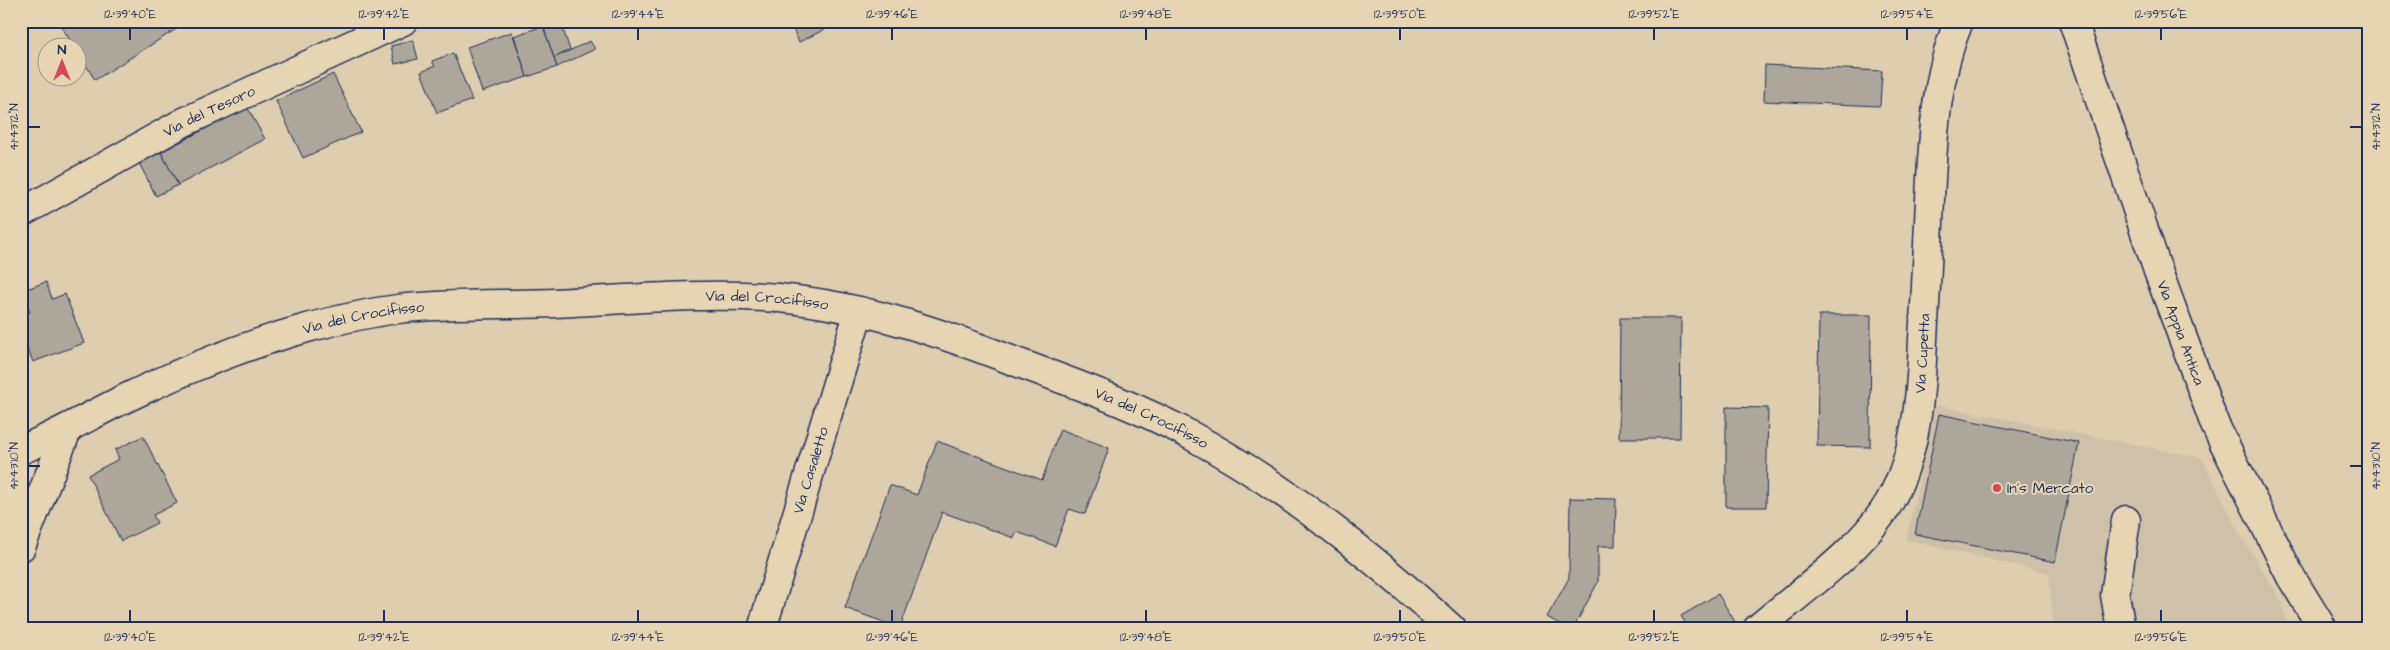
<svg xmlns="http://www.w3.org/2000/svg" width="2390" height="650" viewBox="0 0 2390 650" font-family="'Architects Daughter',sans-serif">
<rect width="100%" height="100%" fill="#decdaf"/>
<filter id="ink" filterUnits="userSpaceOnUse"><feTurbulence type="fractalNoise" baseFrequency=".02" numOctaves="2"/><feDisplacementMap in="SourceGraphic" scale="10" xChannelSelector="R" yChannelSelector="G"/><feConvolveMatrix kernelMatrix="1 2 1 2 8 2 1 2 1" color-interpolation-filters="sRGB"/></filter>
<g filter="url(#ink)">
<path fill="#cfc1a9" d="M1936,405L2202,458L2242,538L2283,603L2286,621L2285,629H2054L2049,573L1906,540Z"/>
<g fill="#ada69a" stroke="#1b2f5e">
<path d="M58,21H189L95,80L78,52V48H75Z"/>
<path d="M554,21H560L570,50L554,58L543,26Z"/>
<path d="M789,21H842L799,42Z"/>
<path d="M543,26L557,67L527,77L514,36Z"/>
<path d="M512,32L527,77L482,92L467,47Z"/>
<path d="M413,40L418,59L395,64L391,46Z"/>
<path d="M590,41L595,49L557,67L554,58Z"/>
<path d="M453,53L472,100L437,113L421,72L435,66L432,61Z"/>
<path d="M1765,65L1882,71L1880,106L1764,101Z"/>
<path d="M333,74L361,132L303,158L276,101Z"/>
<path d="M247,107L265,139L178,185L161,152Z"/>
<path d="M161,152L178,185L156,196L139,163Z"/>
<path d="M46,282L52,299L65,294L84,343L33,362L21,333V315L30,312L21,291Z"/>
<path d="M1819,315H1871L1870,447L1817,446Z"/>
<path d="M1620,318H1681L1680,438H1619Z"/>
<path d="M1726,407L1768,408L1766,507H1726Z"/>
<path d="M1939,414L2079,443L2055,562L1915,534Z"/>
<path d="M1060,429L1109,448L1085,514L1069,509L1055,546L1017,532L1014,538L942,512L900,628L845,608L890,485L917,495L937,441L1042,480Z"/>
<path d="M143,436L177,503L153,515L157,523L121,541L88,475L119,459L115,450Z"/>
<path d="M1570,498L1616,499L1615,546H1598V582L1573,629H1568L1547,617L1569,578Z"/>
<path d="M1718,594L1737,625L1729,629H1689L1681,616Z"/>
<path d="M1613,621L1618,629H1603Z"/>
</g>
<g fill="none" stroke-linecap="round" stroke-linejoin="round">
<g stroke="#1b2f5e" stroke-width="31">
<g id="minor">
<path id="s1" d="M2073,21L2158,271L2215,425L2291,577L2323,629"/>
<path id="s2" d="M21,213L184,122L403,21"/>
<path id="s3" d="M21,450C57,435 91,415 126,398C184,370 245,345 307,328C337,320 367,313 398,309C450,303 502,305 554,303C623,300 694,293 764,297C850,302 931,329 1011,360C1072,383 1133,404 1190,435C1286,487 1372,556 1452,629"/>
<path d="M21,547L68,428"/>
<path id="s4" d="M762,629L859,311"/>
<path id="s5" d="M1757,629C1800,592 1862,550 1890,501C1917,453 1921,393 1923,339C1926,293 1928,246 1930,199C1933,139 1935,78 1959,21"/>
<path d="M2121,629L2115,595L2126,520"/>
</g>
</g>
<use href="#minor" stroke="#e6d4b2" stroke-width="28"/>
</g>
</g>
<path fill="none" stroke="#1b2f5e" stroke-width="2" d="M130,28V40M384,28V40M638,28V40M892,28V40M1146,28V40M1400,28V40M1654,28V40M1907,28V40M2161,28V40M28,127H40M2350,127H2362M28,466H40M2350,466H2362M130,610V622M384,610V622M638,610V622M892,610V622M1146,610V622M1400,610V622M1654,610V622M1907,610V622M2161,610V622"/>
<circle fill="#d1495b" stroke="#e6d4b2" stroke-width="2" cx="1997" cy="488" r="5"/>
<g text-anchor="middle" stroke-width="4" stroke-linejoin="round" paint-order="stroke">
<g font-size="15" fill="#1b2f5e" stroke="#e6d4b2">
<text dy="5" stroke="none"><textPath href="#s2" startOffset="214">Via del Tesoro</textPath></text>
<text dy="5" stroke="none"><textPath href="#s3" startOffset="774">Via del Crocifisso</textPath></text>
<text dy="5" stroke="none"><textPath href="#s3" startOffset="369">Via del Crocifisso</textPath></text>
<text dy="5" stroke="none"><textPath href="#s1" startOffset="330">Via Appia Antica</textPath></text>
<text dy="5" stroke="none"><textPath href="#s5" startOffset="338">Via Cupetta</textPath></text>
<text dy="5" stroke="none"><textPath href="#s3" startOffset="1179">Via del Crocifisso</textPath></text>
<text dy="5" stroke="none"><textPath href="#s4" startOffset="166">Via Casaletto</textPath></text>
</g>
<g font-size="15" fill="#1b2f5e" stroke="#e6d4b2" text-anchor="start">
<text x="2007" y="493">In's Mercato</text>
</g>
</g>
<rect width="2390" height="650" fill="none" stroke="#e6d4b2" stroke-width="55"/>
<g transform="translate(62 62)"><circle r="24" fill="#e6d4b2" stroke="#959290"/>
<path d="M0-4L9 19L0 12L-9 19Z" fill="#d1495b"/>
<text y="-8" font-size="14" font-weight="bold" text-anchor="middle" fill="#1b2f5e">N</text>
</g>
<rect x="28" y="28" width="2334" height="594" fill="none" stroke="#1b2f5e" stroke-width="2"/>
<g font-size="12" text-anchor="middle" fill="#1b2f5e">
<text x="130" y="18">12°39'40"E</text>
<text x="384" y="18">12°39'42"E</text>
<text x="638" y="18">12°39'44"E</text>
<text x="892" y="18">12°39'46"E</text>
<text x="1146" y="18">12°39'48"E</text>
<text x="1400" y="18">12°39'50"E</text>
<text x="1654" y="18">12°39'52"E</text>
<text x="1907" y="18">12°39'54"E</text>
<text x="2161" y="18">12°39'56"E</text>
<text transform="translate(14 127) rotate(-90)" y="4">41°43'12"N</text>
<text transform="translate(2376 127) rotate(-90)" y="4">41°43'12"N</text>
<text transform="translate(14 466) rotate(-90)" y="4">41°43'10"N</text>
<text transform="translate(2376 466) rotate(-90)" y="4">41°43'10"N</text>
<text x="130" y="641">12°39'40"E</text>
<text x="384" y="641">12°39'42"E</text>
<text x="638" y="641">12°39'44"E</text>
<text x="892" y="641">12°39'46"E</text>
<text x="1146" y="641">12°39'48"E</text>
<text x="1400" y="641">12°39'50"E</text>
<text x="1654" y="641">12°39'52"E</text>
<text x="1907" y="641">12°39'54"E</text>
<text x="2161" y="641">12°39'56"E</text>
</g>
</svg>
